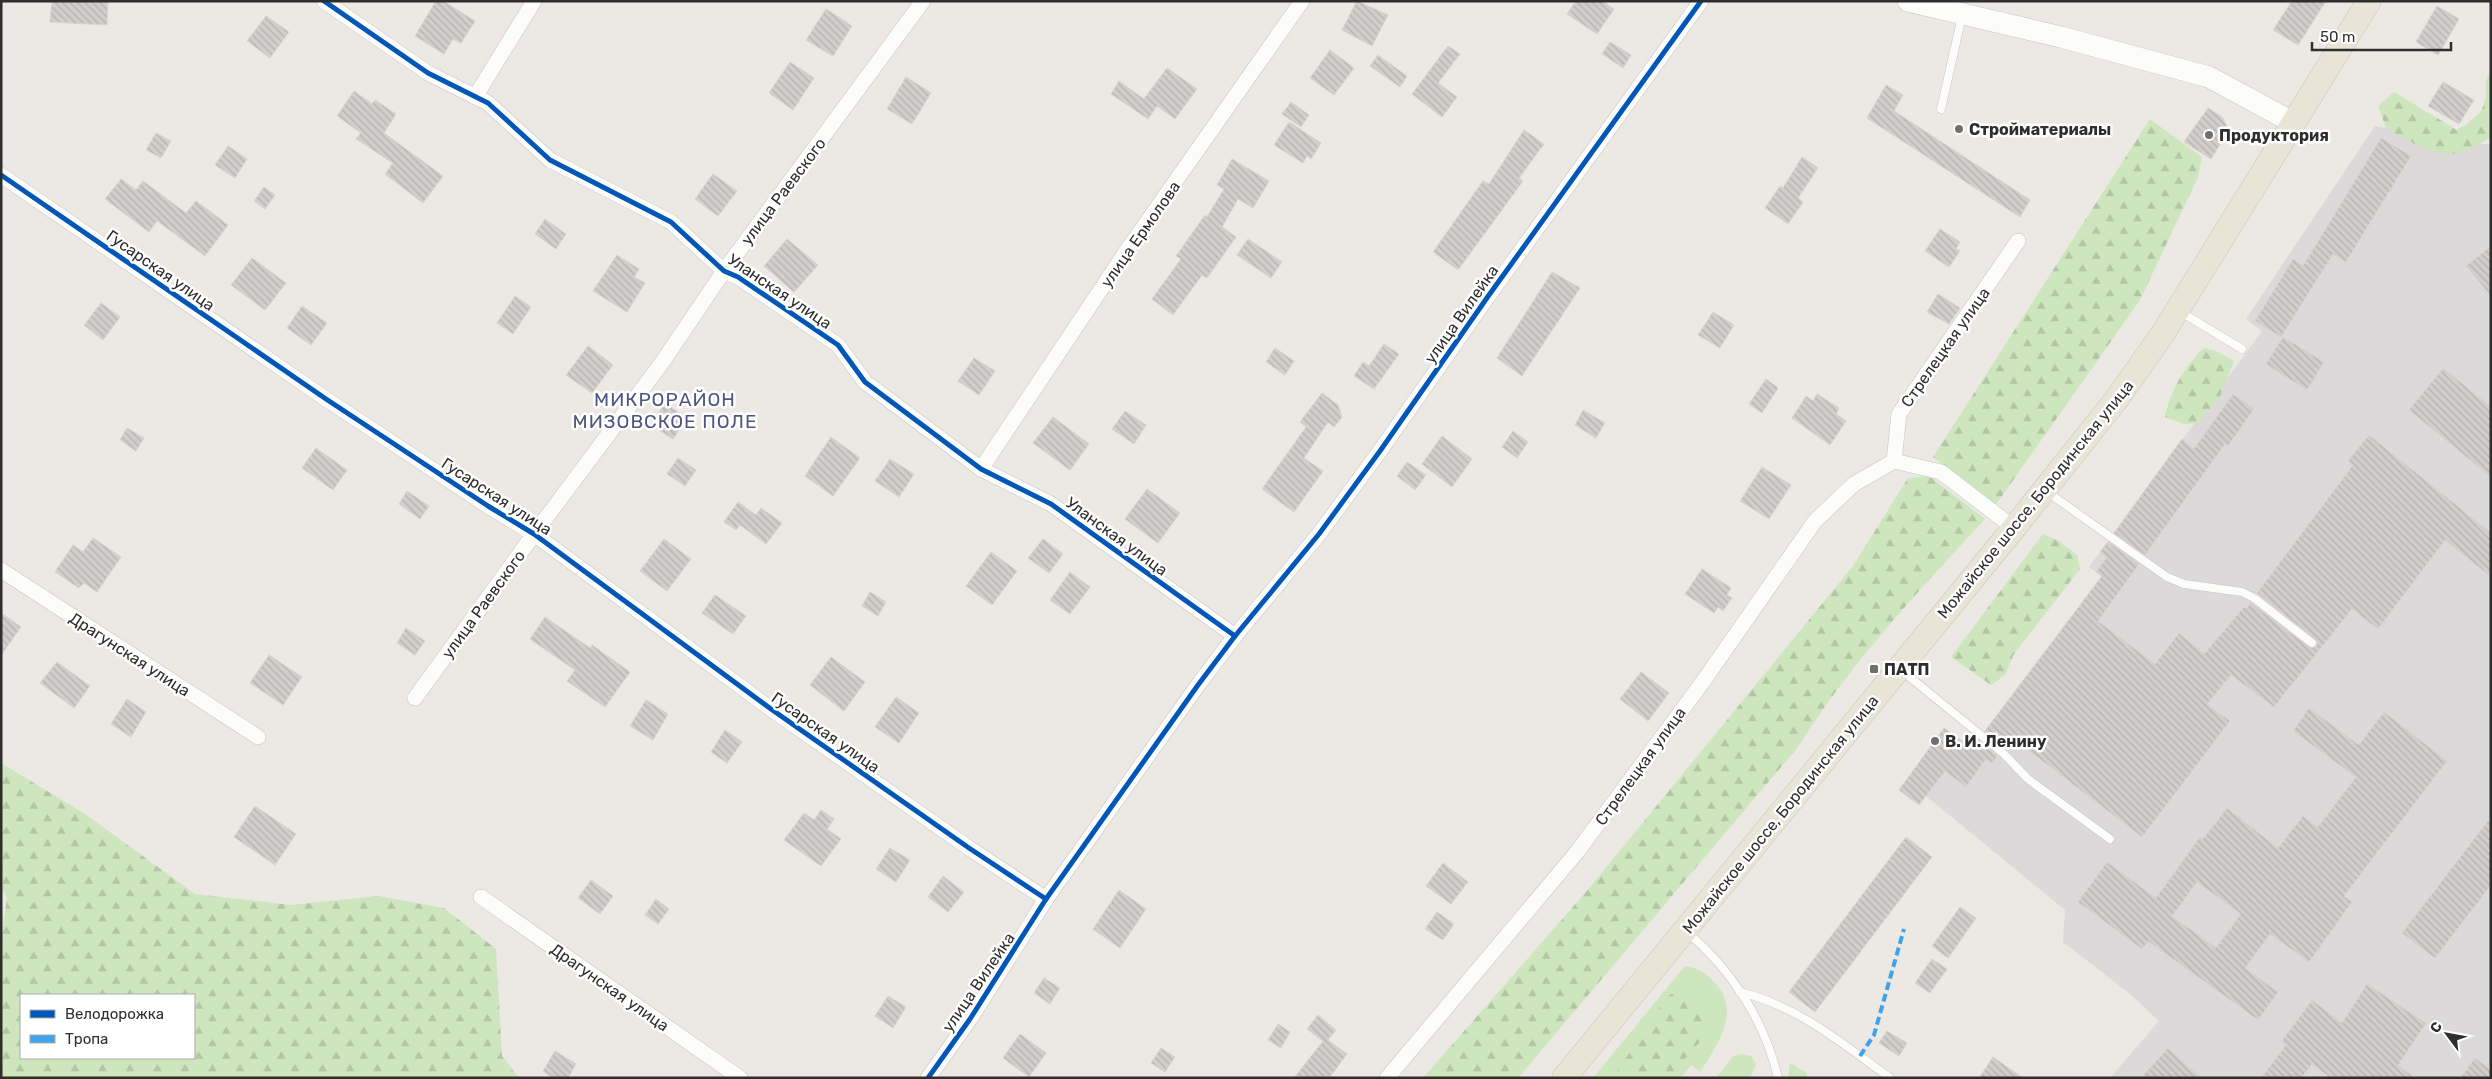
<svg xmlns="http://www.w3.org/2000/svg" width="2492" height="1079" viewBox="0 0 2492 1079" font-family="Rubik,sans-serif">
<defs>
<pattern id="forest-firs" width="22" height="20" patternUnits="userSpaceOnUse" patternTransform="scale(1.25)"><rect width="22" height="20" fill="#cee6be"/><path d="M5 1l3.5 6h-7zM16 11l3.5 6h-7z" fill="#b1c6a4"/></pattern>
<pattern id="building-back-hatch" width="6" height="6" patternUnits="userSpaceOnUse" patternTransform="scale(1.25)"><rect width="6" height="6" fill="#d1cecb"/><path d="M-1 5l2 2M0 0l6 6M5-1l2 2" fill="none" stroke="#b4b1af"/></pattern>
</defs>
<rect width="100%" height="100%" fill="#ece8e4"/>
<path fill="#dcd9db" d="M2375,126L2491,145V1078H2110L2159,1021L2130,994L2063,942L2065,910L1926,796L1945,771L1966,786L1981,765L1960,750L1972,748L2089,593L2108,607L2121,590L2089,567L2262,331L2246,319Z"/>
<g fill="#cee6be">
<path d="M1685,966C1698,968 1706,973 1715,983C1742,1012 1717,1045 1700,1072L1691,1065L1681,1078H1593Z"/>
<path d="M1741,1054L1751,1056L1756,1064L1750,1078H1716L1733,1056Z"/>
<path d="M1790,1063L1807,1073L1806,1078H1788Z"/>
</g>
<g fill="url(#forest-firs)" fill-rule="evenodd">
<path d="M2491,70V137C2482,142 2472,149 2463,152C2436,160 2408,140 2386,128L2378,106L2394,92L2457,130C2468,123 2482,115 2485,101C2489,87 2481,86 2491,70Z"/>
<path d="M2150,119L2202,157L2198,177L2140,300L1995,506L1971,485L1933,457Z"/>
<path d="M2204,348L2218,352L2234,361L2220,396L2198,423L2184,424L2165,417C2170,391 2185,365 2204,348Z"/>
<path d="M1929,476L1985,519C1917,593 1852,661 1798,747L1518,1078H1423L1586,892L1853,566L1908,478Z"/>
<path d="M2043,534L2059,541L2077,555L2080,569L2014,654L2005,675L1991,685L1951,657Z"/>
<path d="M1,763L85,814L195,894L291,905L377,896L444,908L496,949L502,1056L519,1078H1V942L7,897L1,888ZM194,995V1058H21V995Z"/>
<path d="M1671,994C1699,997 1706,1008 1706,1035L1668,1078H1613L1665,998Z"/>
</g>
<g fill="url(#building-back-hatch)" stroke="#d7d4d0" fill-rule="evenodd">
<path d="M52,1H108L107,25L50,22Z"/>
<path d="M436,1H443L475,21L461,43L453,39L444,54L415,36Z"/>
<path d="M1357,1L1388,15L1372,46L1342,30Z"/>
<path d="M1576,1H1602L1614,9L1597,34L1567,14Z"/>
<path d="M2292,1H2326L2298,45L2273,30Z"/>
<path d="M2437,6L2459,19L2438,55L2416,42Z"/>
<path d="M826,9L852,26L833,56L806,40Z"/>
<path d="M266,16L289,32L270,58L247,41Z"/>
<path d="M1610,42L1631,55L1623,68L1602,54Z"/>
<path d="M1448,46L1460,54L1438,83L1457,97L1442,117L1412,94Z"/>
<path d="M1330,50L1354,68L1334,95L1310,78Z"/>
<path d="M1378,55L1407,76L1400,87L1370,66Z"/>
<path d="M790,62L814,78L793,110L769,93Z"/>
<path d="M1167,68L1197,89L1175,119L1157,106L1148,119L1111,94L1119,81L1144,99Z"/>
<path d="M906,77L931,93L912,124L887,109Z"/>
<path d="M2443,82L2474,100L2459,124L2428,106Z"/>
<path d="M1886,85L1903,95L1894,111L2030,200L2020,217L1867,118Z"/>
<path d="M354,91L372,104L375,100L396,114L384,133L443,176L423,203L385,174L393,163L356,139L361,133L337,116Z"/>
<path d="M1291,102L1309,115L1301,127L1282,114Z"/>
<path d="M2208,108L2222,117L2229,130L2211,159L2184,142Z"/>
<path d="M1289,122L1321,143L1311,159L1307,156L1303,163L1274,145Z"/>
<path d="M1524,130L1544,144L1519,178L1523,181L1458,270L1433,252L1483,181L1489,184Z"/>
<path d="M156,133L171,141L161,158L146,150Z"/>
<path d="M2381,138L2411,156L2346,262L2333,254L2281,337L2255,321L2293,259L2303,266Z"/>
<path d="M228,146L247,159L235,178L215,165Z"/>
<path d="M1802,157L1818,168L1798,198L1803,202L1788,224L1765,208L1780,186L1783,188Z"/>
<path d="M1232,159L1269,181L1253,208L1238,199L1222,227L1236,237L1207,278L1202,275L1173,315L1152,299L1181,259L1176,256L1205,215L1207,217L1224,189L1217,185Z"/>
<path d="M713,174L737,191L718,216L695,199Z"/>
<path d="M121,179L136,190L143,181L186,213L196,201L228,225L205,256L157,221L149,232L105,199Z"/>
<path d="M264,187L275,195L265,209L254,201Z"/>
<path d="M545,219L566,234L556,249L535,234Z"/>
<path d="M1940,229L1960,242L1956,249L1960,251L1949,267L1925,251Z"/>
<path d="M787,239L818,265L794,292L764,266Z"/>
<path d="M1248,239L1282,262L1271,278L1237,255Z"/>
<path d="M2491,246V296L2466,266Z"/>
<path d="M617,255L639,269L634,277L645,283L627,312L593,291Z"/>
<path d="M252,258L286,283L265,310L231,285Z"/>
<path d="M1552,272L1580,288L1522,376L1497,358Z"/>
<path d="M1938,294L1960,308L1949,324L1927,312Z"/>
<path d="M515,296L531,307L513,334L497,323Z"/>
<path d="M101,303L120,317L103,340L84,325Z"/>
<path d="M302,306L327,323L311,345L287,328Z"/>
<path d="M1713,312L1734,325L1720,348L1698,335Z"/>
<path d="M2283,337L2324,362L2307,390L2266,364Z"/>
<path d="M1384,344L1399,354L1374,389L1354,376L1363,362L1369,366Z"/>
<path d="M588,346L613,365L592,393L566,375Z"/>
<path d="M1275,348L1294,361L1285,375L1266,362Z"/>
<path d="M974,358L995,371L979,395L958,381Z"/>
<path d="M2443,368L2491,407V477L2409,410Z"/>
<path d="M1766,379L1778,388L1762,413L1749,404Z"/>
<path d="M1322,393L1338,405L1342,417L1334,427L1328,422L1304,458L1323,471L1294,512L1262,489L1306,427L1300,422Z"/>
<path d="M1817,394L1839,408L1836,414L1846,421L1830,445L1792,418L1806,396L1813,401Z"/>
<path d="M2233,394L2254,409L2228,446L2225,444L2145,555L2114,533L2182,439L2194,449Z"/>
<path d="M665,403L687,418L673,439L651,425Z"/>
<path d="M1583,410L1605,423L1596,438L1575,425Z"/>
<path d="M1125,411L1146,425L1134,444L1112,429Z"/>
<path d="M1053,417L1089,444L1070,470L1033,443Z"/>
<path d="M127,428L144,438L136,451L120,440Z"/>
<path d="M1513,431L1528,442L1517,458L1502,447Z"/>
<path d="M2369,435L2491,533V577L2445,540L2378,629L2352,609L2274,707L2231,675L2207,704L2230,721L2142,837L2011,737L2004,747L1985,731L2102,576L2096,572L2107,557L2100,552L2108,542L2139,564L2098,621L2155,664L2179,633L2204,654L2244,607L2246,609L2251,603L2309,647H2316L2318,643L2315,639L2257,593L2353,465L2348,461Z"/>
<path d="M1442,436L1472,459L1452,487L1422,464Z"/>
<path d="M831,437L860,458L833,496L805,476Z"/>
<path d="M316,448L347,470L333,490L302,468Z"/>
<path d="M678,458L696,470L685,486L667,474Z"/>
<path d="M890,459L914,474L899,497L875,481Z"/>
<path d="M1407,462L1426,475L1415,490L1397,476Z"/>
<path d="M1762,467L1791,485L1769,519L1740,501Z"/>
<path d="M1147,489L1180,513L1158,543L1125,519Z"/>
<path d="M407,491L429,506L420,519L399,504Z"/>
<path d="M738,502L756,515L761,508L782,523L766,544L740,525L736,530L724,522Z"/>
<path d="M93,538L121,557L97,592L84,583L79,588L55,572L73,545L83,552Z"/>
<path d="M664,539L691,559L667,591L640,571Z"/>
<path d="M1043,539L1063,554L1049,573L1028,558Z"/>
<path d="M991,552L1017,571L992,605L966,586Z"/>
<path d="M1702,569L1731,588L1727,595L1732,598L1723,611L1718,607L1714,613L1685,594Z"/>
<path d="M1070,572L1090,587L1070,614L1050,600Z"/>
<path d="M870,592L886,602L878,616L862,606Z"/>
<path d="M715,595L746,616L733,634L702,613Z"/>
<path d="M1,613L21,627L1,655Z"/>
<path d="M545,617L590,648L592,645L630,672L605,707L567,681L575,670L530,639Z"/>
<path d="M406,628L425,641L415,655L397,643Z"/>
<path d="M269,655L302,677L283,705L250,683Z"/>
<path d="M831,657L865,682L844,711L810,685Z"/>
<path d="M57,662L90,686L74,708L40,683Z"/>
<path d="M1641,672L1669,693L1648,721L1620,699Z"/>
<path d="M896,697L919,713L899,743L875,727Z"/>
<path d="M127,699L146,712L131,737L111,724Z"/>
<path d="M646,700L668,714L653,740L630,726Z"/>
<path d="M2309,708L2359,745L2384,712L2447,761L2344,896L2352,902L2309,962L2270,934L2245,968L2278,992L2258,1020L2148,941L2142,949L2078,902L2107,862L2156,898L2200,837L2203,839L2227,808L2278,848L2303,816L2318,827L2356,777L2293,731ZM2197,882L2241,914L2216,948L2172,916Z"/>
<path d="M1944,728L1972,748L1978,740L1997,756L1992,763L1986,759L1966,787L1945,771L1919,805L1899,790Z"/>
<path d="M725,730L742,742L727,763L711,752Z"/>
<path d="M255,806L296,834L275,865L234,837Z"/>
<path d="M821,810L834,819L827,829L841,839L821,866L784,840L804,813L814,820Z"/>
<path d="M2491,817V885L2435,958L2402,933Z"/>
<path d="M1906,837L1932,857L1815,1012L1789,992Z"/>
<path d="M890,848L910,860L896,882L876,869Z"/>
<path d="M1443,863L1468,882L1451,904L1426,886Z"/>
<path d="M943,876L964,892L948,912L928,897Z"/>
<path d="M591,880L613,896L600,914L578,898Z"/>
<path d="M1119,890L1146,909L1120,948L1093,929Z"/>
<path d="M656,899L669,909L658,924L645,915Z"/>
<path d="M1960,907L1976,918L1948,958L1932,946Z"/>
<path d="M1437,912L1454,924L1443,940L1425,929Z"/>
<path d="M1932,959L1947,969L1930,993L1915,983Z"/>
<path d="M1044,978L1060,988L1050,1004L1034,993Z"/>
<path d="M2367,984L2426,1023L2398,1065L2415,1078H2331L2312,1064L2301,1078H2261L2286,1045L2281,1042L2312,1000L2342,1023Z"/>
<path d="M888,996L906,1007L893,1028L875,1016Z"/>
<path d="M1318,1015L1336,1030L1328,1040L1347,1054L1329,1078H1294L1323,1041L1307,1029Z"/>
<path d="M1278,1024L1290,1032L1281,1048L1268,1040Z"/>
<path d="M1887,1031L1907,1043L1899,1056L1879,1043Z"/>
<path d="M1020,1034L1046,1053L1029,1077L1003,1058Z"/>
<path d="M1161,1048L1175,1057L1165,1072L1151,1063Z"/>
<path d="M2168,1048L2201,1078H2141Z"/>
<path d="M555,1051L576,1064L568,1078H553L543,1071Z"/>
<path d="M1993,1057L2023,1078H1979Z"/>
<path d="M2475,1058L2491,1070V1078H2460Z"/>
</g>
<g fill="none" stroke-linecap="round" stroke-linejoin="round">
<g stroke="#c5c4c5" stroke-width="9">
<g id="lane">
<path d="M1941,109L1962,16"/>
<path d="M2179,311L2242,349"/>
<path d="M2046,491L2167,577L2184,584L2242,592L2254,598L2312,643"/>
<path d="M1901,670L2004,754L2028,779L2110,839"/>
<path d="M1687,932C1731,969 1765,1021 1778,1078"/>
<path d="M1740,992C1798,1006 1843,1044 1890,1078"/>
</g>
</g>
<g stroke="#c5c4c5" stroke-width="16">
<g id="street">
<path d="M324,1L428,73L488,103L550,160L671,222L724,271L738,277L838,345L865,382L981,469L1051,504L1235,636"/>
<path d="M475,97L534,1"/>
<path d="M1,175L326,399L488,506L534,534L771,709L969,848L1046,899"/>
<path d="M1894,461L1899,414L2018,241"/>
<path d="M981,469L1130,246L1302,1"/>
<path d="M1,570L258,737"/>
<path d="M415,698L534,534L661,364L724,271L923,1"/>
<path d="M481,897L740,1078"/>
<path d="M928,1078L970,1019L1046,899L1198,685L1235,636L1319,534L1380,451L1489,295L1701,1"/>
<path d="M1387,1078L1577,852L1702,683L1815,521L1854,484L1894,461L1941,472L2014,528"/>
</g>
</g>
<g stroke="#c5c4c5" stroke-width="22">
<path id="secondary" d="M1908,1L2061,37L2209,77L2294,123"/>
</g>
<g stroke="#c6c5c4" stroke-width="25">
<path id="primary" d="M1564,1078L2014,528L2116,400L2162,335L2369,1"/>
</g>
<use href="#lane" stroke="#fcfcfb" stroke-width="8"/>
<use href="#street" stroke="#fcfcfb" stroke-width="15"/>
<use href="#secondary" stroke="#fcfcfb" stroke-width="21"/>
<use href="#primary" stroke="#e8e4d6" stroke-width="24"/>
<path stroke="#3ea3eb" stroke-width="4" stroke-dasharray="8 4" stroke-linecap="butt" d="M1860,1056L1874,1035L1904,929"/>
<g stroke="#fff" stroke-width="8">
<g id="cycleway">
<path d="M324,1L428,73L488,103L550,160L671,222L724,271L738,277L838,345L865,382L981,469L1051,504L1235,636"/>
<path d="M1,175L326,399L488,506L534,534L771,709L969,848L1046,899"/>
<path d="M928,1078L970,1019L1046,899L1198,685L1235,636L1319,534L1380,451L1489,295L1701,1"/>
</g>
</g>
<use href="#cycleway" stroke="#0057b8" stroke-width="5"/>
</g>
<g fill="#706f6e" stroke="#fff" stroke-width="2">
<circle cx="1959" cy="129" r="5"/>
<circle cx="2209" cy="135" r="5"/>
<rect x="1869" y="664" width="10" height="10" rx="2.5"/>
<circle cx="1935" cy="741" r="5"/>
</g>
<g text-anchor="middle" stroke-width="5" stroke-linejoin="round" paint-order="stroke">
<g font-size="16" font-weight="bold" fill="#2e2e2e" stroke="#fff" text-anchor="start">
<text x="1969" y="135">Стройматериалы</text>
<text x="2219" y="141">Продуктория</text>
<text x="1884" y="675">ПАТП</text>
<text x="1945" y="747">В. И. Ленину</text>
</g>
<g font-size="16" fill="#2e2e2e" stroke="#fff">
<text transform="translate(783 191) rotate(-53)" y="6">улица Раевского</text>
<text transform="translate(1140 234) rotate(-55)" y="6">улица Ермолова</text>
<text transform="translate(161 270) rotate(35)" y="6">Гусарская улица</text>
<text transform="translate(780 291) rotate(34)" y="6">Уланская улица</text>
<text transform="translate(1461 314) rotate(-55)" y="6">улица Вилейка</text>
<text transform="translate(1945 347) rotate(-55)" y="6">Стрелецкая улица</text>
<text transform="translate(497 496) rotate(33)" y="6">Гусарская улица</text>
<text transform="translate(2035 499) rotate(-51)" y="6">Можайское шоссе, Бородинская улица</text>
<text transform="translate(1117 536) rotate(36)" y="6">Уланская улица</text>
<text transform="translate(483 604) rotate(-54)" y="6">улица Раевского</text>
<text transform="translate(130 654) rotate(33)" y="6">Драгунская улица</text>
<text transform="translate(826 732) rotate(35)" y="6">Гусарская улица</text>
<text transform="translate(1640 766) rotate(-54)" y="6">Стрелецкая улица</text>
<text transform="translate(1780 814) rotate(-51)" y="6">Можайское шоссе, Бородинская улица</text>
<text transform="translate(978 982) rotate(-56)" y="6">улица Вилейка</text>
<text transform="translate(610 987) rotate(35)" y="6">Драгунская улица</text>
</g>
<g font-size="19" letter-spacing="1" fill="#4d5680" stroke="#fff">
<text x="665" y="406">МИКРОРАЙОН<tspan x="665" dy="22">МИЗОВСКОЕ ПОЛЕ</tspan></text>
</g>
</g>
<rect width="2492" height="1079" fill="none" stroke="#2e2e2e" stroke-width="5"/>
<rect x="20" y="994" width="175" height="65" fill="#ffffff" stroke="#ababab"/>
<rect x="30" y="1010" width="25" height="8" fill="#0057b8" stroke="#ababab"/>
<text x="65" y="1019" font-size="15" fill="#2e2e2e">Велодорожка</text>
<rect x="30" y="1035" width="25" height="8" fill="#3ea3eb" stroke="#ababab"/>
<text x="65" y="1044" font-size="15" fill="#2e2e2e">Тропа</text>
<g transform="translate(2447 1034) rotate(302)" stroke="#ffffff" stroke-width="4" paint-order="stroke">
<path d="M0-4L9 19L0 12L-9 19Z" fill="#2e2e2e"/>
<text y="-8" font-size="14" font-weight="bold" text-anchor="middle" fill="#2e2e2e">С</text>
</g>
<path d="M2312 42v8h139v-8" fill="none" stroke="#2e2e2e" stroke-width="2.5"/>
<text x="2320" y="42" font-size="15" fill="#2e2e2e" stroke="#ffffff" stroke-width="4" paint-order="stroke">50 m</text>
</svg>
